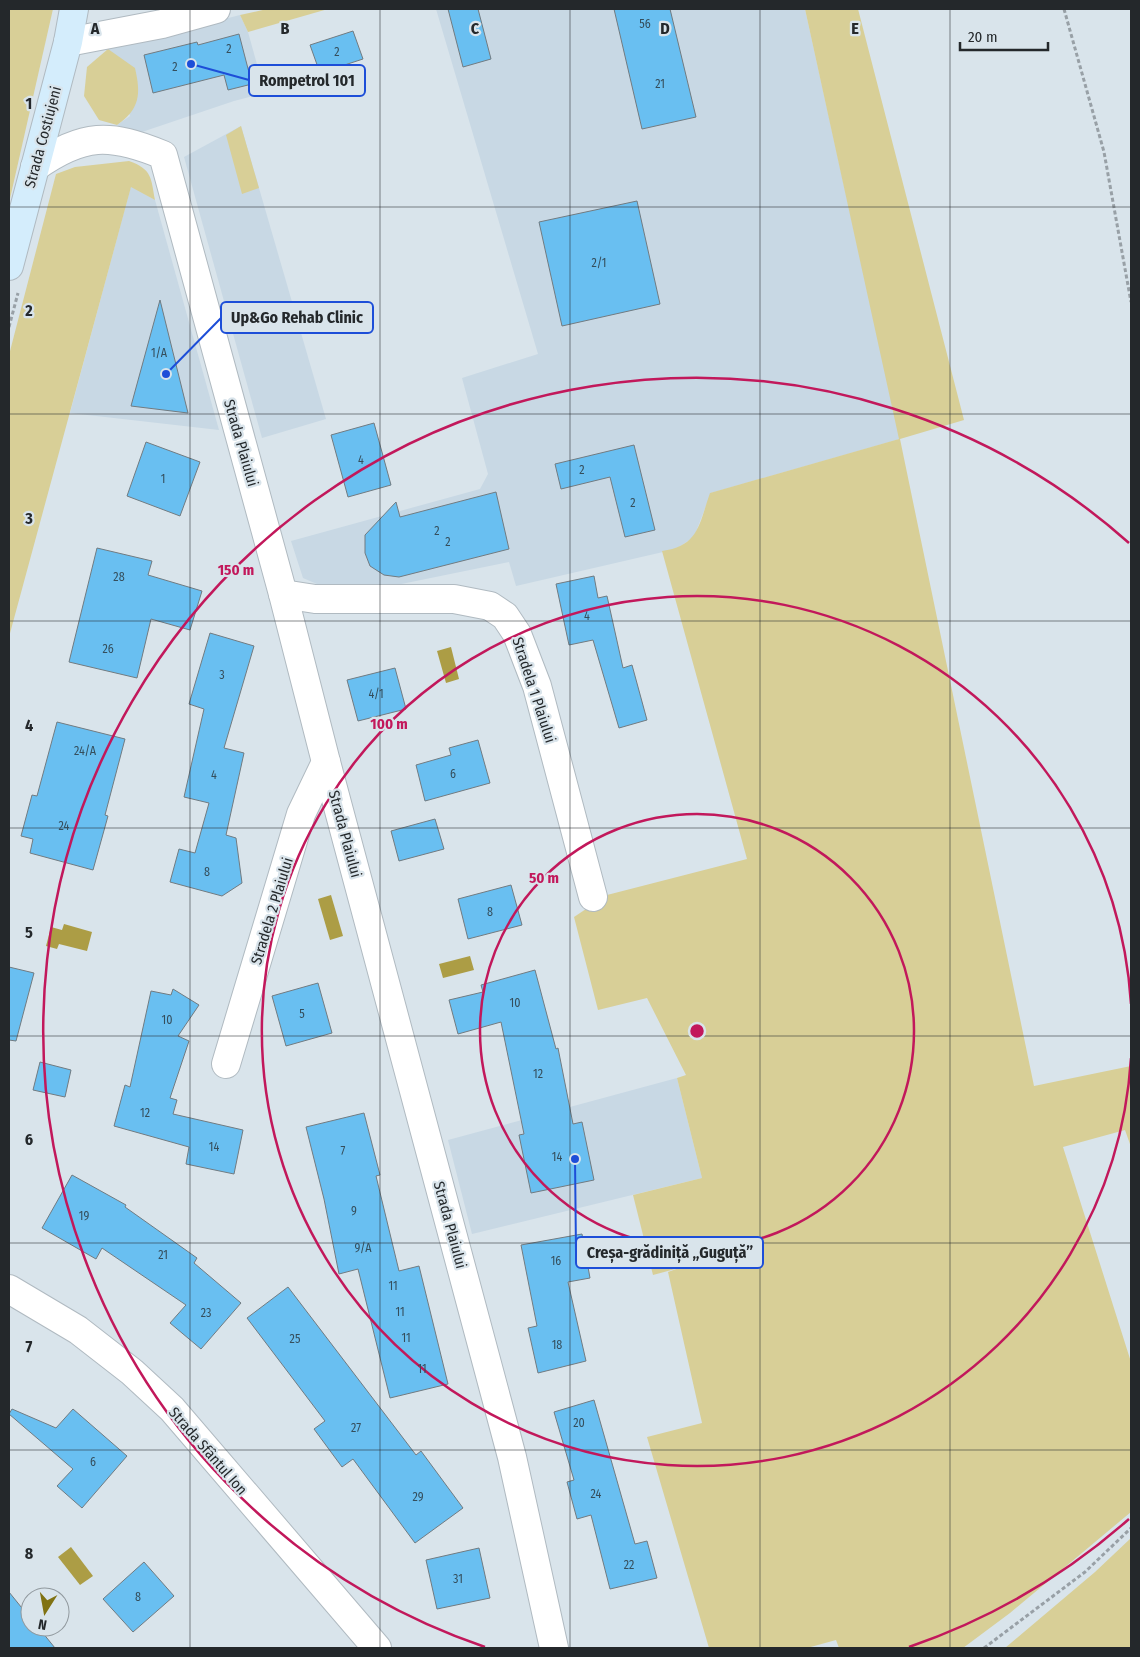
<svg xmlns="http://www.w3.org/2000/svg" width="1140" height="1657" viewBox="0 0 1140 1657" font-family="'Fira Sans Condensed',sans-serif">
<rect width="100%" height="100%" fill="#d9e4eb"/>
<g fill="#c8d8e4">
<path d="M436,9H805L900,439L711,493L694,537L676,549L516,586L509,562L372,590L324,587L303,578L291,541L480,489L488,474L462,378L538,354Z"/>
<path d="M240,15L248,32L265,93L234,101L136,134L117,125L130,116L108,49Z"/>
<path d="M241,126L326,419L262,438L184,157Z"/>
<path d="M131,186L155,200L219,430L70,413Z"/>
<path d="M677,1078L702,1178L472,1234L448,1140Z"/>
</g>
<g fill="#d8cf97">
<path d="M9,9H53L9,203Z"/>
<path d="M267,9H328L248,32L240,15Z"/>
<path d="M805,9H858L964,420L900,439L1034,1086L1131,1066V1147L1125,1130L1063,1147L1131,1362V1512L1010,1613L963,1648H839L836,1640L807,1648H709L647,1437L702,1423L668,1272L679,1268L653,1275L633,1195L702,1178L677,1078L686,1075L647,998L598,1010L574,917L607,895L747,859L662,551C699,546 699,524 710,493L899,439Z"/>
<path d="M108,49L135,68C141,94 140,109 117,125L99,120L84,96L87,67Z"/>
<path d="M241,126L259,188L242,194L226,135Z"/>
<path d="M129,161C152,169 151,178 155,200L131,187L9,637V355L56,174L75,167Z"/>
<path d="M1131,1538V1648H1005L1095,1572Z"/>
</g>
<g fill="#ac9d45">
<path d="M451,647L459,679L446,683L437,651Z"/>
<path d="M331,895L343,936L330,940L318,899Z"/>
<path d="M64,924L92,932L87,951L59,944L57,949L46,946L51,927L62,930Z"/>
<path d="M470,956L474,970L443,978L439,964Z"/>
<path d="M71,1547L93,1576L80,1585L58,1557Z"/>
</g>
<g fill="#69bff1" stroke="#717b81">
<path d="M448,9H478L491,59L463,67Z"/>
<path d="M614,9H670L696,117L642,129Z"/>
<path d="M353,31L363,59L320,73L310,45Z"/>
<path d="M239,34L252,84L228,90L224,75L153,93L144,55L197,42L198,45Z"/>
<path d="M637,201L660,304L562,326L539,222Z"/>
<path d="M160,300L188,413L131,406Z"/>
<path d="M374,423L391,485L348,497L331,435Z"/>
<path d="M146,442L200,462L180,516L127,496Z"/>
<path d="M634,445L655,530L625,537L610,477L561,489L555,464Z"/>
<path d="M496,492L509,549L399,577L384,575L370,566L365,553V535L396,502L400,517Z"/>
<path d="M97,548L152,561L148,575L202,591L190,630L151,619L137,678L69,662Z"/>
<path d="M594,576L598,598L607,596L623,668L632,665L647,720L619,728L593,640L569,645L556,584Z"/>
<path d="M210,633L254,646L224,748L244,753L226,835L236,838L242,883L222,896L170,882L179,849L195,853L209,803L184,797L204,709L189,704Z"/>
<path d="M395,668L406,709L358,721L347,680Z"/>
<path d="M57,722L125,739L105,815L108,816L93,870L30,853L33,839L21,836L32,795L37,796Z"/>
<path d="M478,740L490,783L425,801L416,765L451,755L449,748Z"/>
<path d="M435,819L444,849L399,861L391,831Z"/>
<path d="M511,885L522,925L468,939L458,899Z"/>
<path d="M9,967L34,973L16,1041L9,1040Z"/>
<path d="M535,970L556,1049L558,1048L573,1124L582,1122L594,1180L531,1193L519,1135L524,1134L501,1022L458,1034L449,1000L483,992L481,985Z"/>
<path d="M318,983L332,1033L286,1046L272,996Z"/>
<path d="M173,989L199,1005L178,1036L189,1041L170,1098L177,1100L173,1114L243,1130L234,1174L186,1164L189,1147L114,1126L125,1085L130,1087L151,991L171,995Z"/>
<path d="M40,1062L71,1070L65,1097L33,1090Z"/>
<path d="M364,1113L380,1175L376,1176L399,1271L419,1266L448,1384L390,1398L358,1269L339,1274L324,1199L306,1127Z"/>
<path d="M72,1175L126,1205L125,1207L197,1258L194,1263L241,1303L201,1349L170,1323L186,1305L102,1248L96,1259L42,1228Z"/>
<path d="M582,1234L590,1278L568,1282L586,1361L538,1373L528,1328L537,1326L521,1245Z"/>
<path d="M288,1287L416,1455L421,1451L463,1508L415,1543L353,1459L342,1467L314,1429L325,1421L247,1318Z"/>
<path d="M594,1400L635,1544L647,1541L657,1578L610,1589L591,1515L577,1519L567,1482L574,1480L554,1412Z"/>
<path d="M12,1409L56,1428L73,1409L127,1456L82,1508L57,1486L73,1469L9,1414Z"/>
<path d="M479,1548L490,1598L437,1609L426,1560Z"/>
<path d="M144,1562L174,1596L133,1632L103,1599Z"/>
<path d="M9,1592L30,1618V1627H38L55,1648H9Z"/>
</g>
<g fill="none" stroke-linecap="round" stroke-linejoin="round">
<g stroke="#b0bac1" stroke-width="30">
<g id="street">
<path d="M68,42L162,24L216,9"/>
<path d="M35,167C83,133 110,133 163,155L283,594L326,762L512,1457L554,1648"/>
<path d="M283,594L315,599H454L490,606L505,616L517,634L537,686L593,897"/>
<path d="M226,1064L301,814L326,762"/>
<path d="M9,1289L78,1330L132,1372L172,1409L377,1648"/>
</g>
</g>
<g stroke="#b0bac1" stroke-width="30">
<path id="secondary" d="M9,266L68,42L74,9"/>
</g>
<g stroke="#98a0a6" stroke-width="3" stroke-dasharray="4 2.5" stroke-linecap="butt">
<path d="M1064,9L1104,152L1131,302"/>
<path d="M9,327L18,293"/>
<path d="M984,1648L1085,1572L1131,1528"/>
</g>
<use href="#street" stroke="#fff" stroke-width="28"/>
<use href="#secondary" stroke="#d4edfc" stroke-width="28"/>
</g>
<path fill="none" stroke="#24282b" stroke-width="1" stroke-opacity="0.55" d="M190,9V1648M380,9V1648M570,9V1648M760,9V1648M950,9V1648M9,207H1131M9,414H1131M9,621H1131M9,828H1131M9,1036H1131M9,1243H1131M9,1450H1131"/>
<g fill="none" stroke="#c2185b" stroke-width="2.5">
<circle cx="697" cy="1031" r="217"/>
<path d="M1131 1058A435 435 0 1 1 1131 1004"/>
<path d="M1129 1519A652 652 0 0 1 909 1647M485 1647A652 652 0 1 1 1129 543"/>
</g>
<g text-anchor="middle" stroke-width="4.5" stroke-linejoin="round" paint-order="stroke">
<g font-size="12" fill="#354e5c">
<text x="645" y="28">56</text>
<text x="229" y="53">2</text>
<text x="337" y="56">2</text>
<text x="175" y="71">2</text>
<text x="660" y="88">21</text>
<text x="599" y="267">2/1</text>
<text x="159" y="357">1/A</text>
<text x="361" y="464">4</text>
<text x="582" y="474">2</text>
<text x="163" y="483">1</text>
<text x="633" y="507">2</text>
<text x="437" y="535">2</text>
<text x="448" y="546">2</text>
<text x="119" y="581">28</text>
<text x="587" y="620">4</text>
<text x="108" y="653">26</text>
<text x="222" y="679">3</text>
<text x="376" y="698">4/1</text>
<text x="85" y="755">24/A</text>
<text x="453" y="778">6</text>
<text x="214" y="779">4</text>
<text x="64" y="830">24</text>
<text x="207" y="876">8</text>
<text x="490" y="916">8</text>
<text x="515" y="1007">10</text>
<text x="302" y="1018">5</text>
<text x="167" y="1024">10</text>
<text x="538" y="1078">12</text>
<text x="145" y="1117">12</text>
<text x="214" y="1151">14</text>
<text x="343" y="1155">7</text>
<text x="557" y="1161">14</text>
<text x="354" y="1215">9</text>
<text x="84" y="1220">19</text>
<text x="363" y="1252">9/A</text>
<text x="163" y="1259">21</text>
<text x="556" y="1265">16</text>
<text x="393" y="1290">11</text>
<text x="400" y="1316">11</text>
<text x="206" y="1317">23</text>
<text x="406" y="1342">11</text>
<text x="295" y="1343">25</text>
<text x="557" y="1349">18</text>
<text x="422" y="1373">11</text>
<text x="579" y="1427">20</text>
<text x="356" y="1432">27</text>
<text x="93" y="1466">6</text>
<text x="596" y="1498">24</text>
<text x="418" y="1501">29</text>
<text x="629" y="1569">22</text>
<text x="458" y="1583">31</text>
<text x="138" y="1601">8</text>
</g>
<g font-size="15" fill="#24282b" stroke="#d9e4eb">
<text transform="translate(43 137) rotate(-75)" y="5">Strada Costiujeni</text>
<text transform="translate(241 443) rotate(74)" y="5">Strada Plaiului</text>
<text transform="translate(534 690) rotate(72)" y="5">Stradela 1 Plaiului</text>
<text transform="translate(345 834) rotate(75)" y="5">Strada Plaiului</text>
<text transform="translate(272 911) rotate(-73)" y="5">Stradela 2 Plaiului</text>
<text transform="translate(450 1225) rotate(75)" y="5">Strada Plaiului</text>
<text transform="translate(208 1451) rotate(49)" y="5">Strada Sfântul Ion</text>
</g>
</g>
<g font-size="16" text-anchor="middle" font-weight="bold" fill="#24282b" stroke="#d9e4eb" stroke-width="4.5" stroke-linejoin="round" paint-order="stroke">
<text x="95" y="34">A</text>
<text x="285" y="34">B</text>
<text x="475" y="34">C</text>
<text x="665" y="34">D</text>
<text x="855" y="34">E</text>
<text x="29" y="109">1</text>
<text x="29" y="316">2</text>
<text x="29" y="524">3</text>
<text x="29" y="731">4</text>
<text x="29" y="938">5</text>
<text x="29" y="1145">6</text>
<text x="29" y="1352">7</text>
<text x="29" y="1559">8</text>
</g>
<circle cx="697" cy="1031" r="8" fill="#c2185b" stroke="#d9e4eb" stroke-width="2.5"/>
<g font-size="15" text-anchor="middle" font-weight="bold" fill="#c2185b" stroke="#d9e4eb" stroke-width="4.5" stroke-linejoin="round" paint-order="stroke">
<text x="236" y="575">150 m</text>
<text x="389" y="729">100 m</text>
<text x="544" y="883">50 m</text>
</g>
<path fill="none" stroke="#1d4ed8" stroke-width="2" d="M191 64L249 80M166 374L221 318M575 1159L576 1252"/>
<g fill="#1d4ed8" stroke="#d9e4eb" stroke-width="2">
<circle cx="191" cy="64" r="5"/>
<circle cx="166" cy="374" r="5"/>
<circle cx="575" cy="1159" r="5"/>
</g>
<g fill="#d9e4eb" stroke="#1d4ed8" stroke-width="2">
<rect x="249" y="65" width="116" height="31" rx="5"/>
<rect x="221" y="302" width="152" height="31" rx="5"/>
<rect x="576" y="1237" width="187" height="31" rx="5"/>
</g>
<g font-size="16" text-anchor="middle" font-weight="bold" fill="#24282b">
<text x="307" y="86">Rompetrol 101</text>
<text x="297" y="323">Up&amp;Go Rehab Clinic</text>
<text x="670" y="1258">Creșa-grădiniță „Guguță”</text>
</g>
<rect width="1140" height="1657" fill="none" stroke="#24282b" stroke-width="20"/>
<g transform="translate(45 1612) rotate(191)"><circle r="24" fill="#d9e4eb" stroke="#91999e"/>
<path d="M0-4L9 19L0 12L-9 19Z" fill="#807212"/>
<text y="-8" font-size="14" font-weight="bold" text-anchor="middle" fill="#24282b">N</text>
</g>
<path d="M960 42v8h88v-8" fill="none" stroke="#24282b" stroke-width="2.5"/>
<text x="968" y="42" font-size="15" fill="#24282b" stroke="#d9e4eb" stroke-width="4" paint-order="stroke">20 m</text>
</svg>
